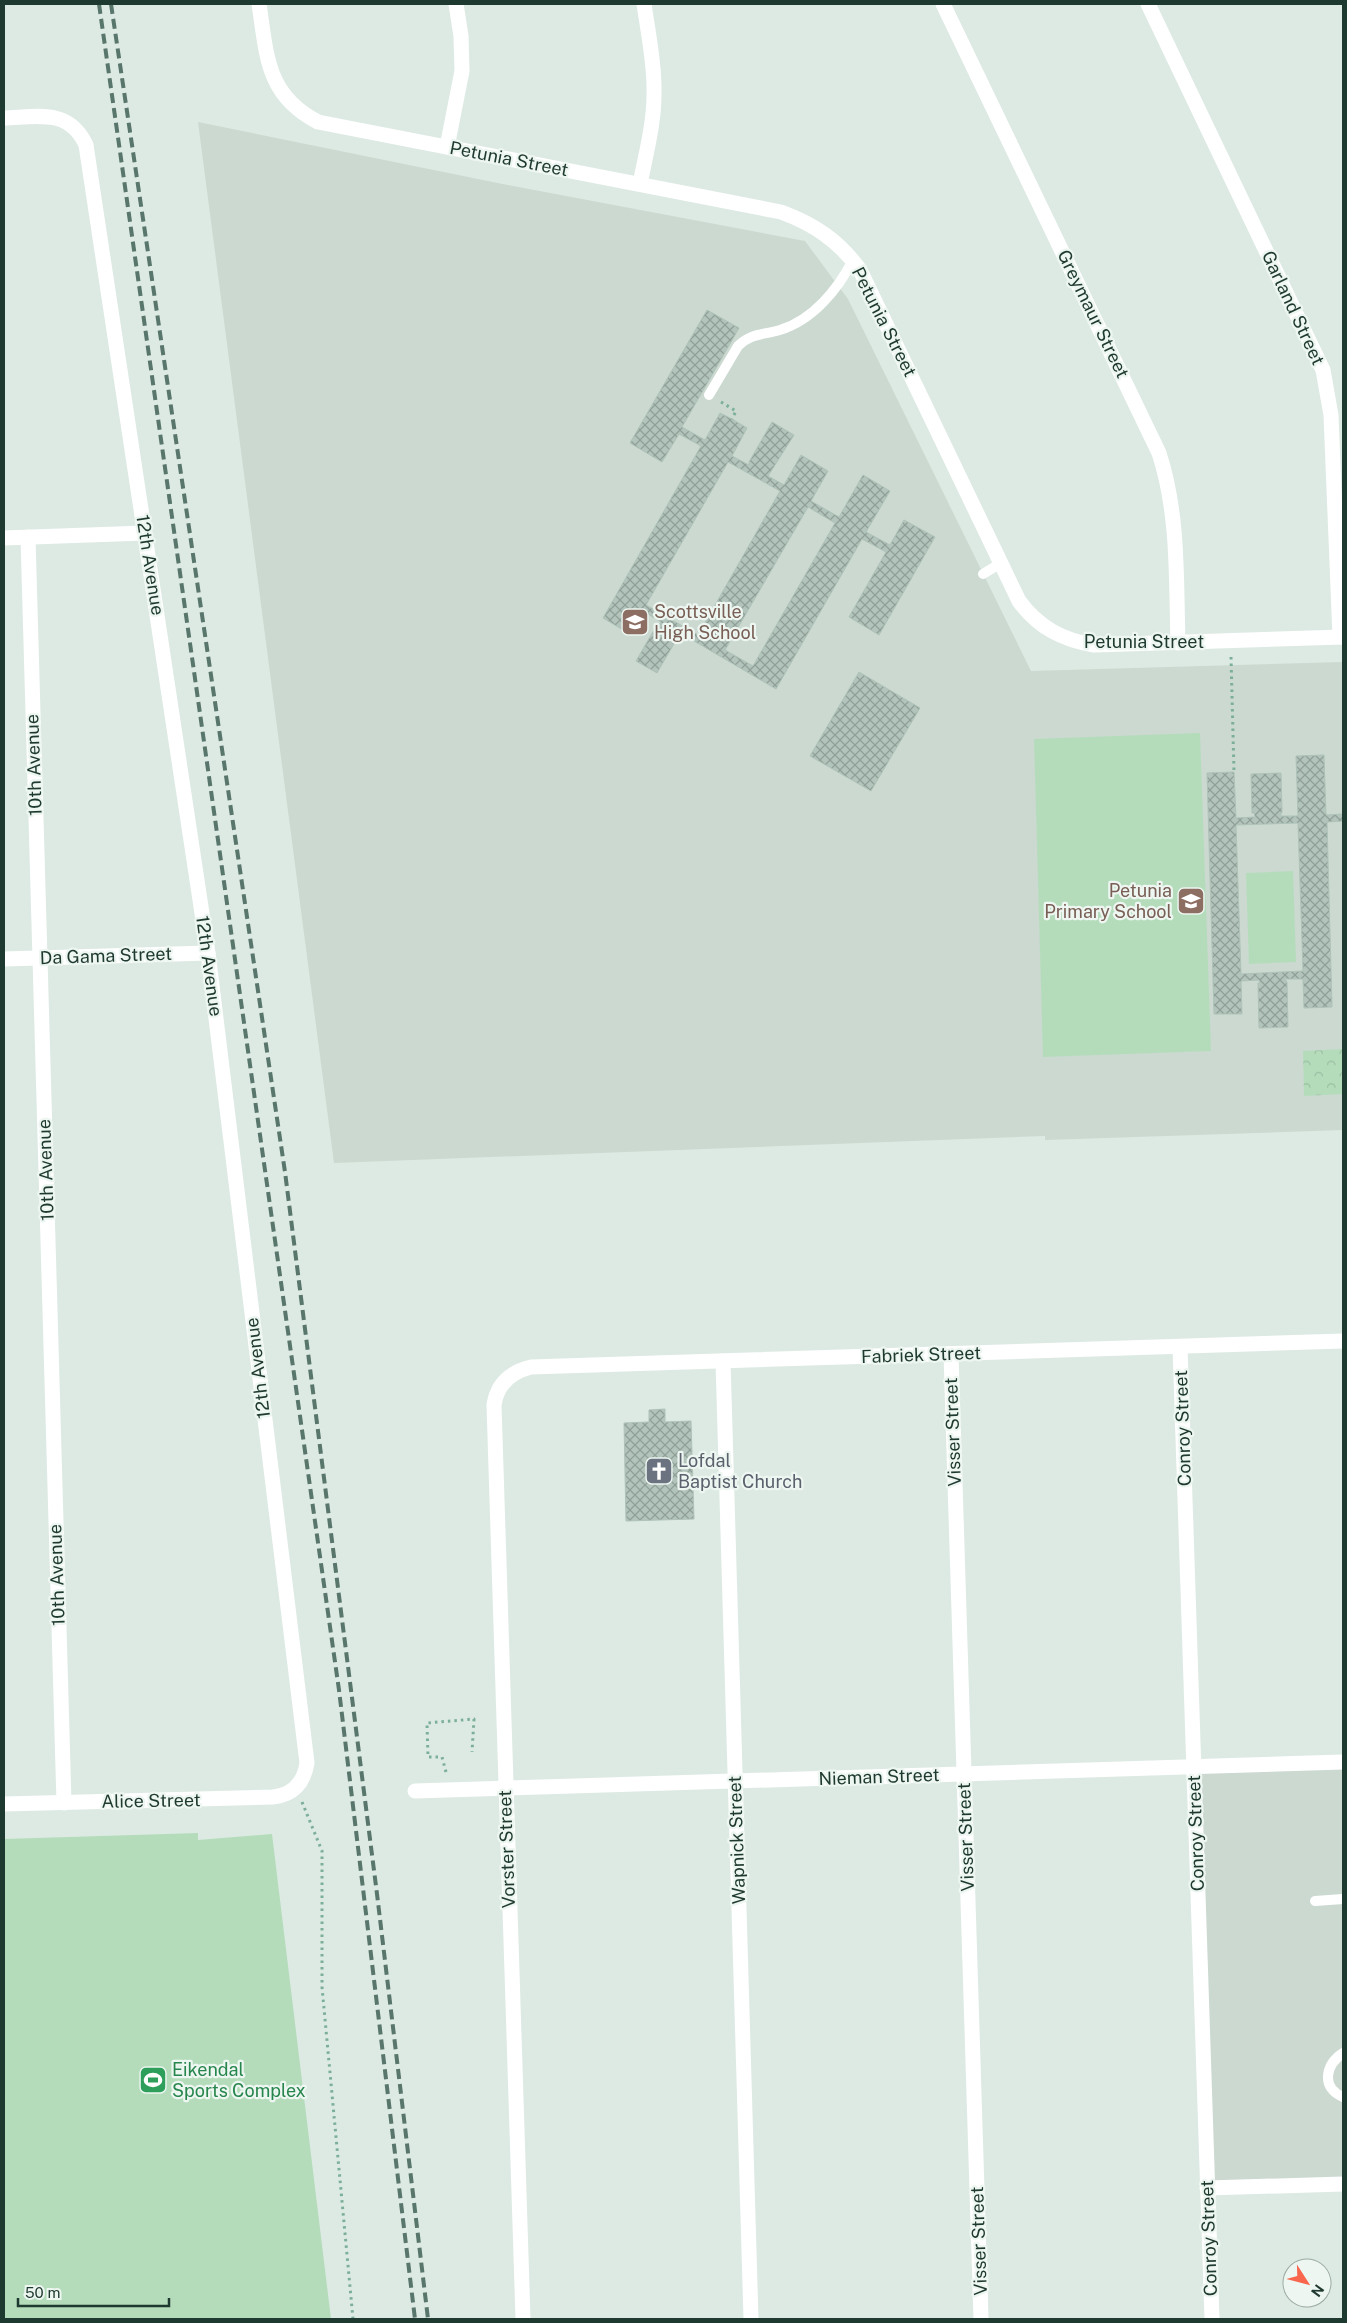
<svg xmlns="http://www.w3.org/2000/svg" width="1347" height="2323" viewBox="0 0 1347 2323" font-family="'Public Sans',sans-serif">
<defs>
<pattern id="park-crowns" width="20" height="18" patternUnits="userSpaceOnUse" patternTransform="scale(1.25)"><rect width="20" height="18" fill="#b4dcbb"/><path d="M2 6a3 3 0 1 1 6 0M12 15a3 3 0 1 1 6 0" fill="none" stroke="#9abea1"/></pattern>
<pattern id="building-cross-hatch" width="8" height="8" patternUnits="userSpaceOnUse" patternTransform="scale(1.25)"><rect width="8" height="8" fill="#b2c4bb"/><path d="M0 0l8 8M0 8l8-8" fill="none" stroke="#90a098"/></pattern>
</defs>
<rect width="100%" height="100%" fill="#ddeae3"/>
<g fill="#cbd9d1">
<path d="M198,122L513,186L805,241L848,299L1031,671L1343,662V1130L1045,1140V1136L334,1163Z"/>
<path d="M1343,1761V2183L1209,2188L1195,1766Z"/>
</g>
<path fill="url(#park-crowns)" d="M1343,1049V1094L1304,1096L1303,1051Z"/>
<g fill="#b4dcbb">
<path d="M1200,733L1211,1051L1043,1057L1034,739Z"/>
<path d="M1293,871L1296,962L1249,964L1246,873Z"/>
<path d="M198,1833V1840L272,1834L331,2319H4V1839Z"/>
</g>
<g fill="url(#building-cross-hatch)" stroke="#afc3b9" fill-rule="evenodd">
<path d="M707,310L739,328L682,427L705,440L720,413L732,419L747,428L732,456L749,465V462L772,422L794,435L768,476L784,485L801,455L828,471L811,501L839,517L863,475L890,491L866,532L890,545L904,520L935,537L879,635L849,617L886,552L862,539L776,689L677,631L676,634L679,635L657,673L636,661L658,623L660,624L661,622L643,611L630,634L603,618L701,446L679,434L662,462L630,443ZM728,462L780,491L698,635L646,605ZM808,507L835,523L753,666L725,650Z"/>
<path d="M859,672L920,708L871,791L810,756Z"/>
<path d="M1324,755L1326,815L1343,814V821L1327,822L1332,1007L1304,1008L1303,979H1285L1287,982L1288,1027L1259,1028L1258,983H1260L1259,980L1241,981L1242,1014H1214L1207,773L1234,772L1236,818L1255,817L1254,813H1252L1251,774L1281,773L1282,812L1280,816H1298L1296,756ZM1298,823L1303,971L1241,974L1236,825Z"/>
<path d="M665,1409V1422L691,1421L694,1519L626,1521L624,1423L649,1422V1410Z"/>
</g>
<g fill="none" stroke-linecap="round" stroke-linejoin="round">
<g stroke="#7caf9a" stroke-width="3" stroke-dasharray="2.5 4" stroke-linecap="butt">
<path d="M721,402L736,411L732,419"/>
<path d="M1231,657L1234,772"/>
<path d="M446,1772L442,1757H428L427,1723L474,1719L472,1752"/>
<path d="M302,1802L322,1851V1987L353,2319"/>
</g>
<g stroke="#fff" stroke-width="10">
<path d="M709,395L738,346C751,333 763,335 780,330C813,320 838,289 853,260"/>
<path d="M983,574L1001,563"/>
<path d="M1315,1901L1343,1899"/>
<path d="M1343,2053C1325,2065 1321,2088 1343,2097"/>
</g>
<g stroke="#fff" stroke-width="15">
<path d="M259,4C267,56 266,95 318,122L781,212C814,224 839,241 860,270L1019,601C1038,627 1062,640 1094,645L1343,637"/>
<path d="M943,4L1159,453C1179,514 1176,580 1178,643"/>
<path d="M1148,4L1323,370L1331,415L1340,637"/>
<path d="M4,118C37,117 69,108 86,145L208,953L307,1763C304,1783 293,1795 273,1797L4,1804"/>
<path d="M447,147L462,71L461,36L456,4"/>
<path d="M640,184C646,153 655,121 654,88C654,60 648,32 644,4"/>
<path d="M28,537L64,1803"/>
<path d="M4,538L145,533"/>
<path d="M4,959L208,953"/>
<path d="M1180,1347L1212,2319"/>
<path d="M951,1354L981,2319"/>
<path d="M723,1361L751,2319"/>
<path d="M415,1791L1343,1762"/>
<path d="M1207,2188L1343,2184"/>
<path d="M523,2319L494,1405C497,1384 511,1372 531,1367L1343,1341"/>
</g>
<g stroke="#58766b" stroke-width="4" stroke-dasharray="10 5" stroke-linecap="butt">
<path d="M99,4L339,1690L415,2319"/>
<path d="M111,4L285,1172L377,1894L428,2319"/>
</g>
</g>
<defs>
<g id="school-square" transform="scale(1.4375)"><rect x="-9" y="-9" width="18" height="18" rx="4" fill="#8d6e63" stroke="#edf6f1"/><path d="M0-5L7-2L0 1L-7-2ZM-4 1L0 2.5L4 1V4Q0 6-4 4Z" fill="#fff"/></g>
<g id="church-square" transform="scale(1.4375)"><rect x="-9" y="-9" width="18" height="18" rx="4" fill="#6b7280" stroke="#edf6f1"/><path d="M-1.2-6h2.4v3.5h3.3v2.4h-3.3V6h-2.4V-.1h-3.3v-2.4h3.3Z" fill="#fff"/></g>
<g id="stadium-square" transform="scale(1.4375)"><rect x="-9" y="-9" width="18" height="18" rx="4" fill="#2e9e5b" stroke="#edf6f1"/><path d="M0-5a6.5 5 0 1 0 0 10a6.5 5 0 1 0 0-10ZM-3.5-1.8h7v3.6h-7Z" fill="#fff"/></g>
</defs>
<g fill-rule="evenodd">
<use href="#school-square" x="635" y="622"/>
<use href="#school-square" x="1191" y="901"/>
<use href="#church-square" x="659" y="1471"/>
<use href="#stadium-square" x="153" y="2080"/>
</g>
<g text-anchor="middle" stroke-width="4.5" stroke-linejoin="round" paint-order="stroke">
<g font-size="18" fill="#1e392f" stroke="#edf6f1">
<text transform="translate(509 159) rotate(11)" y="6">Petunia Street</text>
<text transform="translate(1293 308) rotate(65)" y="6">Garland Street</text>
<text transform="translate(1093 314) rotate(64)" y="6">Greymaur Street</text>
<text transform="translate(884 322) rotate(63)" y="6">Petunia Street</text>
<text transform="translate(150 565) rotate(81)" y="6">12th Avenue</text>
<text x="1144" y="648">Petunia Street</text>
<text transform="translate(34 765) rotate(-92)" y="6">10th Avenue</text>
<text transform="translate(106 956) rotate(-2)" y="6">Da Gama Street</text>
<text transform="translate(209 966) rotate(82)" y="6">12th Avenue</text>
<text transform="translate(46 1170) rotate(-92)" y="6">10th Avenue</text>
<text transform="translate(921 1355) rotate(-2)" y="6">Fabriek Street</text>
<text transform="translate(258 1368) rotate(-97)" y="6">12th Avenue</text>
<text transform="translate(1183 1428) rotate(-92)" y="6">Conroy Street</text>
<text transform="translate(953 1432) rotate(-92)" y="6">Visser Street</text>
<text transform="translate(57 1575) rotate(-92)" y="6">10th Avenue</text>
<text transform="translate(879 1777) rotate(-2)" y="6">Nieman Street</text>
<text transform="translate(151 1801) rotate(-1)" y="6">Alice Street</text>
<text transform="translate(1196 1833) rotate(-92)" y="6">Conroy Street</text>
<text transform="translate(966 1837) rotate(-92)" y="6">Visser Street</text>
<text transform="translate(737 1840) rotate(-92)" y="6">Wapnick Street</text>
<text transform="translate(507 1849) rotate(-92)" y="6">Vorster Street</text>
<text transform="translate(1209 2238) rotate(-92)" y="6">Conroy Street</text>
<text transform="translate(979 2241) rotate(-92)" y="6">Visser Street</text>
</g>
<g font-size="18" fill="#785e54" stroke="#edf6f1" text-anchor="start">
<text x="654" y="618">Scottsville<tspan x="654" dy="21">High School</tspan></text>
<text x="1172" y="897" text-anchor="end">Petunia<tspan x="1172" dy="21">Primary School</tspan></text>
</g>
<g font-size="18" fill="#5b616d" stroke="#edf6f1" text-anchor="start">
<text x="678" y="1467">Lofdal<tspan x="678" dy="21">Baptist Church</tspan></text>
</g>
<g font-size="18" fill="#27864d" stroke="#edf6f1" text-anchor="start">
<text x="172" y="2076">Eikendal<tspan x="172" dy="21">Sports Complex</tspan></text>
</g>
</g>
<rect width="1347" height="2323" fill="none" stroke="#1e392f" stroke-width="10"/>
<g transform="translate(1307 2283) rotate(126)"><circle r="24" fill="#edf6f1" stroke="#9aaaa3"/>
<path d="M0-4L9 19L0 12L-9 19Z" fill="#f7664d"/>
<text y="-8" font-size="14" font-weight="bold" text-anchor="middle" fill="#1e392f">N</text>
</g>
<path d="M18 2298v8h151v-8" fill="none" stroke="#1e392f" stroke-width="2.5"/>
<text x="25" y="2298" font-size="15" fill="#1e392f" stroke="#edf6f1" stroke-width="4" paint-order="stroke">50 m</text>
</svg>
